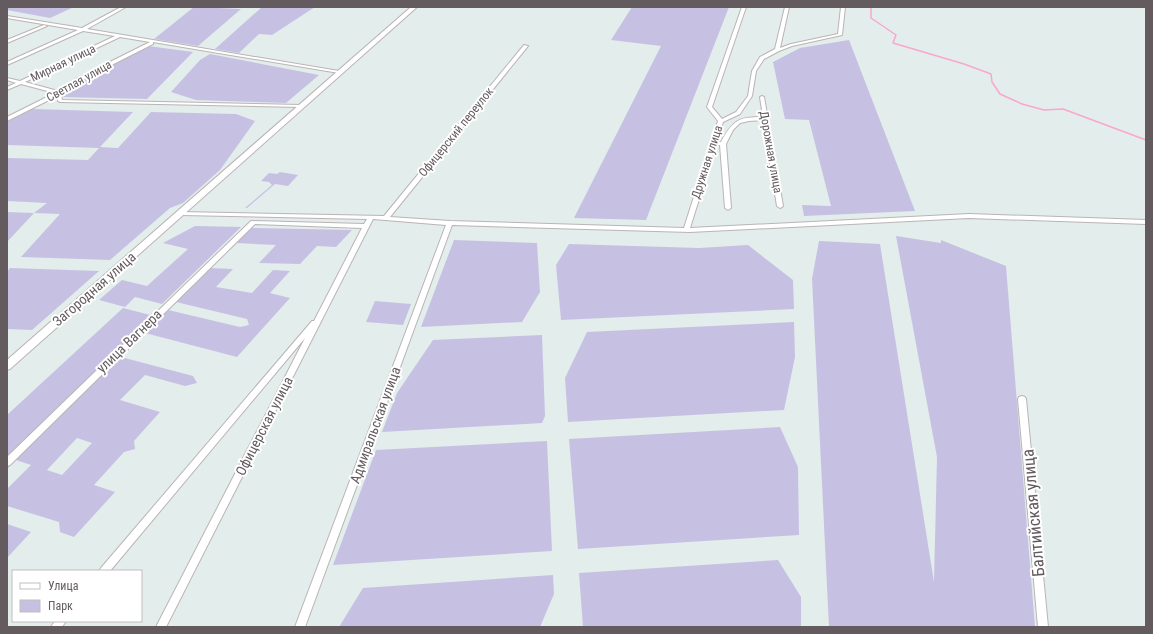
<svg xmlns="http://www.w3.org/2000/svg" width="1153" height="634" viewBox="0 0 1153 634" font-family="'Roboto Condensed',sans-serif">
<rect width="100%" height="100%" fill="#e3edec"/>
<g fill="#c6c1e3" fill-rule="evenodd">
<path d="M7,7H74L50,18L7,10Z"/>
<path d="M194,7L241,9L198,46L154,39Z"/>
<path d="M262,7H315L272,35L259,34L239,53L215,49Z"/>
<path d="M632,7H729L646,220L574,218L661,46L611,40Z"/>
<path d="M849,40L915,211L804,216L802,205L831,206L809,120L785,119L773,62L800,48Z"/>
<path d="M148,46L193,52L147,99L60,97L78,82Z"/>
<path d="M210,54L319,75L286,103L196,100L171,92L200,60Z"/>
<path d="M33,109L133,112L100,147L118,148L151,112L236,114L255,121L220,170L183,203L170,208L110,260L21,257L60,214L34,213L7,242V212L34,213L47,203L7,201V158L88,160L99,148L7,145V122Z"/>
<path d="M280,172L298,175L288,186L275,184L247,208H245L272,185L269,182L261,181L269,173L277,174Z"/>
<path d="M195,226L241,227L162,304L135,297L125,307L99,300L122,280L147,286L188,249L163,243Z"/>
<path d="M252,228L352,230L336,247L317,246L300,264L259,263L276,245L236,243Z"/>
<path d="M896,236L941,243V240L1006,266L1035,627H829L812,279L819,241L880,244L934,582L937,457Z"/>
<path d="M454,240L537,243L540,292L522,322L421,327Z"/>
<path d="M569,244L699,248L748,245L793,280L794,309L561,320L556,265Z"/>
<path d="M10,268L99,271L32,330L7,329V272Z"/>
<path d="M210,268L233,269L216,287L252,293L273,270L290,271L270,293L290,298L237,357L145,333L121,357L193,376L197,383L185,386L145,375L120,400L160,412L134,441L135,449L124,452L94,485L115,492L74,537L60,532L59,522L7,506V489L31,465L16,460L7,469V415L123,308L150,315L152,313L146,332L168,310L240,327L249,325L247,319L176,302ZM77,438L92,443L62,475L47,470Z"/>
<path d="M375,301L411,304L403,325L366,322Z"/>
<path d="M794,322L795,357L784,410L568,422L565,378L587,332Z"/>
<path d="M542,335L545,416L542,423L382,432L397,393L433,340Z"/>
<path d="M780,427L798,467L799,535L578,549L569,439Z"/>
<path d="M547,441L552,551L333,565L376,450Z"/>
<path d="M7,524L31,532L7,558Z"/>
<path d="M778,560L801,597V627H583L579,573Z"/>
<path d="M553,575L554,594L540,627H339L363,588Z"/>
</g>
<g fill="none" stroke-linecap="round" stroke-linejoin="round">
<path stroke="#f9a7cb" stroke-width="1.5" d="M871,7V18L896,35L893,43L964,64L991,74L992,82L1000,94L1022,104L1044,110L1063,109L1146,140"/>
<g stroke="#bab4b5" stroke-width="2">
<g id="street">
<path d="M121,7H126L87,29L339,71L341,72L339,73L153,42V44L78,82L61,94L62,100L301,105L303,106L301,107L60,102L58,101L57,96L7,121V117L55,93L21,84L7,90V87L16,83L7,80V78L20,81L115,36L83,31L7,65V62L78,30L7,18V16L82,28ZM120,37L150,42L74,80L58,91L25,82Z"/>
<path d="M742,7H746L712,107L722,119L736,112L748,96L752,71L760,57L775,49L785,7H789L780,48L791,44L838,34L841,7H845L842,35L792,46L779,51L764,59L756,71L752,96L740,114L723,122L717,142H721C733,120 738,117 763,117L760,97L762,96L764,97L783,206L782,207L780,208L777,206L763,120L749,121L740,123L733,130L726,144L731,208L728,210L725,208L720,145H716L690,228L969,214L1146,220V224L969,218L690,232L452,225L305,627H295L446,225L373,219L166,627H156L305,338L110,571H99L101,568L312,321H314L362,228L255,224L10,465L7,466V457L251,221L364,224L367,219L181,215L179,214L178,213L179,212L384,216L524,45L528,46L390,217L450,221L684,228L718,121L707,107Z"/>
<path d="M44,25L47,26L7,43V40Z"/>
<path d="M1022,396L1025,397L1026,399L1048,627H1038L1018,399L1019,397Z"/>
<path d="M55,621H66L62,627H51Z"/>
</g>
</g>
<g stroke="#bab2b5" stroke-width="2">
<path id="secondary" d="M411,7H417L10,369L7,370V360Z"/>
</g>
<use href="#street" fill="#fff" fill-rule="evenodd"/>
<use href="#secondary" fill="#fff" fill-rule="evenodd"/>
</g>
<g text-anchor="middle" stroke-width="4" stroke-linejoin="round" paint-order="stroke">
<g font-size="12" fill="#635b5e" stroke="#fff">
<text transform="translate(63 63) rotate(-26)" y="4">Мирная улица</text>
<text transform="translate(79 81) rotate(-29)" y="4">Светлая улица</text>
<text transform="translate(456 132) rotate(-51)" y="4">Офицерский переулок</text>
<text transform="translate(771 152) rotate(80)" y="4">Дорожная улица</text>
<text transform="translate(707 162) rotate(-72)" y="4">Дружная улица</text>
</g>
<g font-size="14" fill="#635b5e" stroke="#fff">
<text transform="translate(94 289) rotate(-41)" y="5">Загородная улица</text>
<text transform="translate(129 341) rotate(-44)" y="5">улица Вагнера</text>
<text transform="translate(375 425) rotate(-70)" y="5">Адмиральская улица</text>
<text transform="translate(264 426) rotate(-63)" y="5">Офицерская улица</text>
</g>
<g font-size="17" fill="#635b5e" stroke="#fff">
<text transform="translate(1033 513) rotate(-95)" y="6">Балтийская улица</text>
</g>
</g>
<rect width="1153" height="634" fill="none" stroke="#635b5e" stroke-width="16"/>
<rect x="12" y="570" width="130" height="52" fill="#ffffff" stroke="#c1bdbf"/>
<rect x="20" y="583" width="20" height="6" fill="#ffffff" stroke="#c1bdbf"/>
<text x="48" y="590" font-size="12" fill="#635b5e">Улица</text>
<rect x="20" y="600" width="20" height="12" fill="#c6c1e3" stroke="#c1bdbf"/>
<text x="48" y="610" font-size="12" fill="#635b5e">Парк</text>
</svg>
